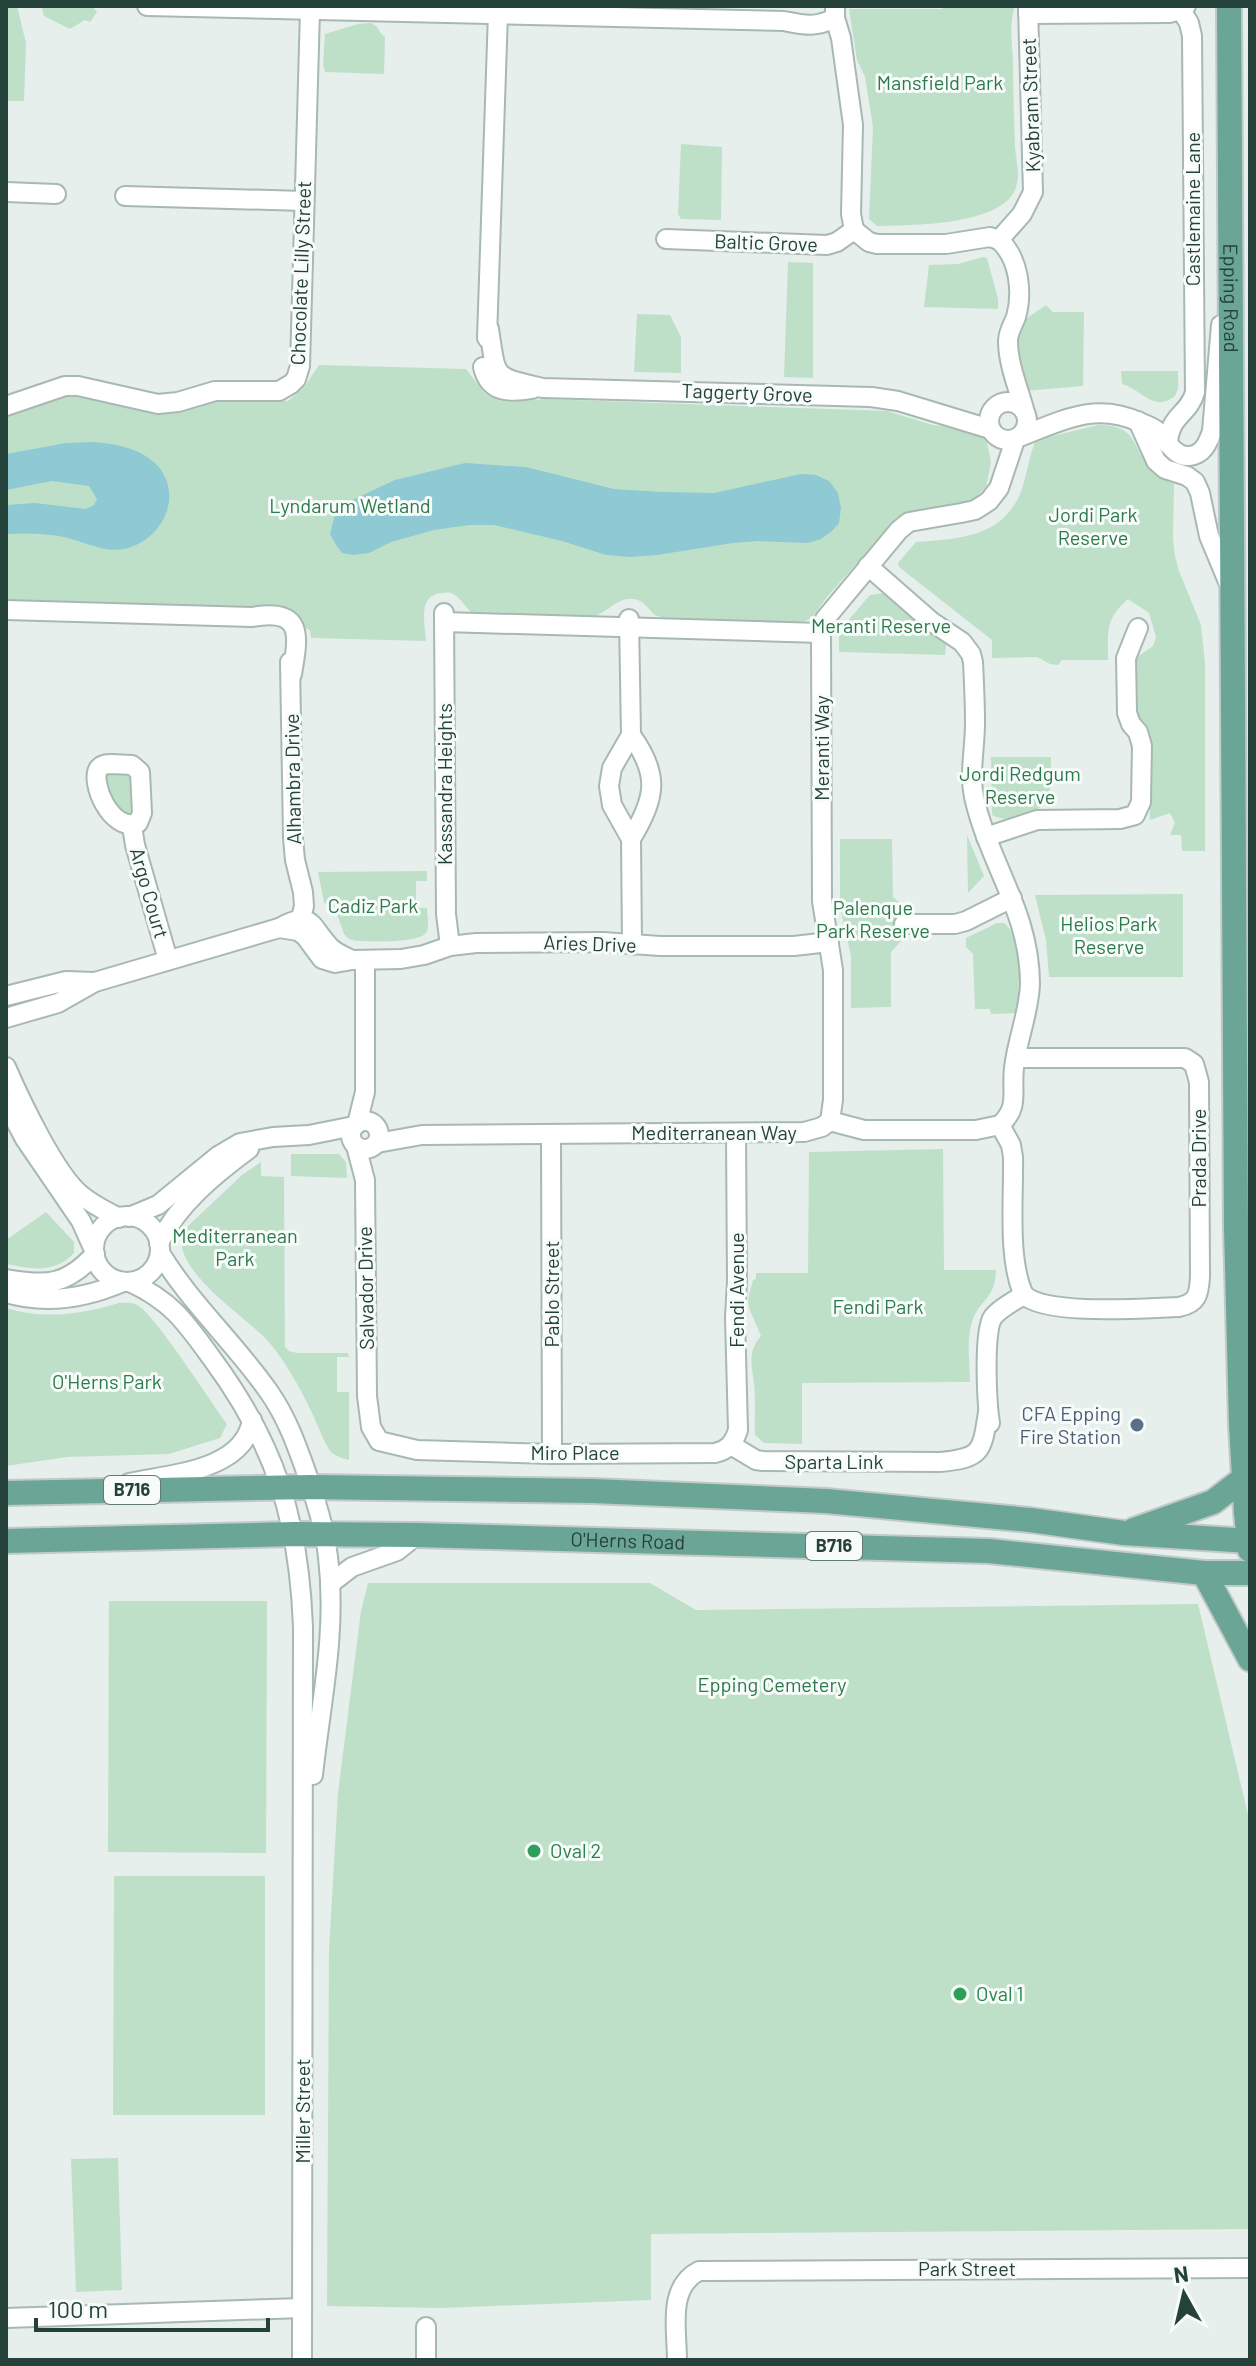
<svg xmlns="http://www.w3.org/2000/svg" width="1256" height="2366" viewBox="0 0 1256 2366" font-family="Barlow,sans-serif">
<rect width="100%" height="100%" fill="#e6efeb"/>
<g fill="#bfe0c8">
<path d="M6,6H17L26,43L24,101H6Z"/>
<path d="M41,6H92L97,12L90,22L85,20L70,29L44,16Z"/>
<path d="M945,6H1015C1009,23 1012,43 1013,61C1013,90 1014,119 1015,147C1016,162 1021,175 1015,190C999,226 910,225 877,226L869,219L873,127L865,77L857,60L849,9H942Z"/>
<path d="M371,23L377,27L382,35L385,37L384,74L325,72L323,64L325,34L358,24Z"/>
<path d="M681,144L722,147L721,220L681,219L678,214Z"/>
<path d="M983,257L987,258L998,299V309L924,307L929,265L958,264Z"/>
<path d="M788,262L813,263V378L784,377Z"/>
<path d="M1046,305L1053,312H1084L1083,386L1023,391L1021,365L1014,339L1020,323Z"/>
<path d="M637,314L670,315L681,337V373L634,372Z"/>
<path d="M319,365L466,369L485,394L498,400L508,402L544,399L887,411L933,425L971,430L982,437L987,443L991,462L986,487L971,502L914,511L896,519L827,597L812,618L800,623L668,619C664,618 659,617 655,615C650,611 647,605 640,601C622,592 608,612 593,617L473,614C467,609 461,599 455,595C451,592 447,592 442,593C417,595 425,624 426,641L311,638L310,630L254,609L6,602V416L65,397L76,396L153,414L177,413L220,400L288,401L305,386Z"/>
<path d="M1121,371H1178V388L1175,396C1153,413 1143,390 1122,384Z"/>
<path d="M1098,425C1140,425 1131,449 1152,470C1158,476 1166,480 1174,484L1173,539L1175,556L1179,571L1201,625L1205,663V851H1182L1181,835H1170L1175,823L1170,813L1150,820L1149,748L1133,708L1134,668L1136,658L1153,646L1156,637L1149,613L1128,599C1105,619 1108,631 1108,660H1062L1058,665L1050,664L1037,657L992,658V640L899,567L898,563L916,542C957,539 1001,538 1020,494C1027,477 1028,458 1036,440Z"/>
<path d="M885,593L946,645L945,655L839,652V631L870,595Z"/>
<path d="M991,757H1051L1050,801C1042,804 1039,809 1033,813C1021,819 1004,822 992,815Z"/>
<path d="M110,773H124L132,779V817L112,808L104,781L105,777Z"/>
<path d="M967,835L984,876L968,893Z"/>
<path d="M840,839H892L893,897L903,906V939L891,952V1007L851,1008V956L840,907Z"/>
<path d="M427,871V881H416V908H427C427,915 430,928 426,933C416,944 371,941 356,941L349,939L344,934L338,917L324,902L318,872Z"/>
<path d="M1183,894V977H1049L1046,940L1035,895Z"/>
<path d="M997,923H1004C1025,939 1018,988 1017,1013L991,1014L990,1009H975L973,954L966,947V938Z"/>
<path d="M943,1149L944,1270H996C995,1301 979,1299 972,1322C966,1340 970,1364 970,1382L802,1383V1444L764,1443L755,1435C754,1419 756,1401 754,1384C752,1367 747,1351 761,1336L749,1308L748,1299L753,1280L756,1279V1273H808L809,1152Z"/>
<path d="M291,1154H339L346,1162L347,1178L291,1176Z"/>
<path d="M261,1162V1176L284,1177L285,1347L289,1351L297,1353H348L349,1357H337V1392H349V1460C344,1459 336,1456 332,1453C326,1448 315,1418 310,1409C299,1386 285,1361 268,1341C247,1317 157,1261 188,1226L242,1175Z"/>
<path d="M46,1212L74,1242V1253C55,1274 31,1269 6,1264V1240Z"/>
<path d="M119,1303C125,1303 132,1302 137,1305C154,1313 212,1404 227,1424L220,1438L169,1454L67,1457L6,1466V1308C44,1320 82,1314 119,1303Z"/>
<path d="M368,1583H650L696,1610L1198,1604L1250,1823V2229L651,2234V2300L441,2308L327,2306L329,1950L338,1793L361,1611Z"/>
<path d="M109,1601H267L266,1853L108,1852Z"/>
<path d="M114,1876H265V2115H113Z"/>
<path d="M118,2158L122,2290L76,2292L71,2159Z"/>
</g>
<g fill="#8ec9d4">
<path d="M94,442C117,444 140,448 157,465C184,495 163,538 128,548C107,554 87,543 68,538C47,533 27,533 6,534V505L35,503L86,509L94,505L97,499L89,486L52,481L6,490V454L66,443Z"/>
<path d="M465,463L526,467L614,489L662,492L714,493L801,474L816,475L829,481L838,493L841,508L839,523L832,531L821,539L808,543L758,541L733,543L657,555L630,557L606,555L562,541L494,525H469L434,530L391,542L369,553L353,555L342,553L336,545L330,534L334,518L350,501L395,480Z"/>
</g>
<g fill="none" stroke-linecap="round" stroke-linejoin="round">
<g stroke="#a8b8b2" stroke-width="22">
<g id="minor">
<path d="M147,6L784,21C804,25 815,28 835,18"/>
<path d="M835,9V18L841,38L853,125L851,214L854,230"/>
<path d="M1028,14L1169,13L1181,10"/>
<path d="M6,192L56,194"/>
<path d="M125,196L304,201"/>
<path d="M666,239L827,245L837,242L854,230L869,242L877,244H946L990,237L999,240"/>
<path d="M999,240L1022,214L1033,192L1028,6"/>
<path d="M999,240C1019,258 1023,292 1016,317C1013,325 1008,332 1008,341C1008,364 1018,387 1024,409"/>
<path d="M489,329C497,379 491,376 543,388L871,397L898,401L990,429"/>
<path d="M487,338L498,13"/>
<path d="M483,367C489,393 509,393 532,389"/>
<circle cx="1008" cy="421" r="19"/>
<path d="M6,406L65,386H78L158,404L178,402L215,391H279L291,384L296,379L300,366L310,10"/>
<path d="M1138,421L1156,461L1165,469L1187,476L1195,482L1200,493L1209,536L1229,584"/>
<path d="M1022,436C1063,420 1096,402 1139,422C1144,424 1152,427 1156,430C1167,439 1173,457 1189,456C1203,455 1208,443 1212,431L1221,325"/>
<path d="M1168,444C1169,415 1189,415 1195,392L1192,36L1189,23L1181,10L1186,6"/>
<path d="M868,566L932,622L962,642L971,654L973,662C974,682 975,703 975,723C975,748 969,773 974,797C989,864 1030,912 1030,984C1029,1013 1017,1040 1014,1068C1011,1092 1020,1107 1000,1125L1011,1145L1013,1157C1014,1196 1007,1260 1024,1295"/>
<path d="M6,610L252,617C303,608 299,634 292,674"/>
<path d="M444,613L446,914L450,946"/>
<path d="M629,619L631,735L612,768L609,786L612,805L631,839L632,945"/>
<path d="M444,622L821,633"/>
<path d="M290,662L293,838L295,860L303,892L304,906L298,930"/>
<path d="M631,735C660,775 656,797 631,839"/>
<path d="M112,764L132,765L140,772L142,813L138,823C111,833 89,781 99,768C103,764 107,764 112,764Z"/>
<path d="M132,826L135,845L168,960"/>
<path d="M986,837L1037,820L1120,819L1135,815L1141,802L1142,746L1138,732L1131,724L1127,713L1126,658L1138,628"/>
<path d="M904,924H955L966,921L1012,898"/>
<path d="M279,928L298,931L305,936L322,959L335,963L352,960L401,959L424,955L450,946L476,943L603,942L660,946H794L829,942"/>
<path d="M6,996L66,981L95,982"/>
<path d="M6,1018L58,1003L95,982L279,928C313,909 310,926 330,947C336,953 344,956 352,960"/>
<path d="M1016,1058H1185L1194,1064L1199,1082L1200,1277C1199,1295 1197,1303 1179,1307C1145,1308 1047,1316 1024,1295"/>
<path d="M6,1067C20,1099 55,1174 81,1195C93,1205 106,1211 119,1218"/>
<path d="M6,1103L25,1139L81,1221L94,1250"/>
<circle cx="365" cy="1135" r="14"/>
<path d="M830,1121L833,1100V970L822,901L821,633L825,619L899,530L909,522L961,513L975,510L989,501L999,488L1015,440"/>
<path d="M357,1124L365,1092V960"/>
<path d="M551,1134L552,1454"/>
<path d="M377,1143L422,1135L804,1132L822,1127L830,1121L864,1130H976L1000,1125"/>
<path d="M356,1146L365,1180L367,1396L371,1427L379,1441L417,1450L552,1454L715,1453C728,1450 734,1443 738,1430L735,1317L737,1281L736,1133"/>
<circle cx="127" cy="1249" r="33"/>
<path d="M129,1217L158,1205L218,1156L240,1143L273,1137L309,1135L354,1126"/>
<path d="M159,1243C178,1204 215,1174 249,1149"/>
<path d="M160,1253C191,1304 235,1343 269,1392C288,1419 298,1449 309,1480C317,1505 325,1530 328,1557C337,1633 321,1701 313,1775"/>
<path d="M6,1279C46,1286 66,1286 95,1254"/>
<path d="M130,1282C173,1302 186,1323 213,1360C276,1446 299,1520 303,1627L302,2360"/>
<path d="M6,1293C46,1305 86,1298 123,1282"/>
<path d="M990,1423C987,1405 983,1330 993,1317C1000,1308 1014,1301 1024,1295"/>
<path d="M731,1445L756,1460L763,1461L940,1462C982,1458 982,1452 988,1412"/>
<path d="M129,1483C170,1474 244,1471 252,1420"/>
<path d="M330,1584L352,1567L397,1551L417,1535"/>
<path d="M6,2318L302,2308"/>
<path d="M426,2327V2360"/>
<path d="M677,2360C677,2330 667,2287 699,2271L1250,2268"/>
</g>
</g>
<g stroke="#c2cac8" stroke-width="28">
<g id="major">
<path id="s1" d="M1229,6L1236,1227L1241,1424L1246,1513L1250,1550"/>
<path d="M6,1493L311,1487L593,1491L826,1501L1030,1520L1124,1533L1250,1541"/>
<path d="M1134,1530L1213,1502L1243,1479"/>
<path id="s2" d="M6,1541L294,1534L417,1535L989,1551L1204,1573H1250"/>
<path d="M1204,1573L1250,1659"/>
</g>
</g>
<use href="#minor" stroke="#fff" stroke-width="18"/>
<use href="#major" stroke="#6aa596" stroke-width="24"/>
</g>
<circle fill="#5c6f8a" stroke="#f7fbf9" stroke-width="3" cx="1137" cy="1425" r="8"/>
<g fill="#2e9e5b" stroke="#f7fbf9" stroke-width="3">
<circle cx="534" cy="1851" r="8"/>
<circle cx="960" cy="1994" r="8"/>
</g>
<g text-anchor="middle" stroke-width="6" stroke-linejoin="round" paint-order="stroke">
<g fill="#f7fbf9" stroke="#637a73" stroke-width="2">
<rect x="104" y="1476" width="56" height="28" rx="6"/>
<rect x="806" y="1532" width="56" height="28" rx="6"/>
</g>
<g font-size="18" font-weight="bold" fill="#24423a">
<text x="132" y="1496">B716</text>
<text x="834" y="1552">B716</text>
</g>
<g font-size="20" fill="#2d7a4b" stroke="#f7fbf9">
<text x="940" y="90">Mansfield Park</text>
<text x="350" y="513">Lyndarum Wetland</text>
<text x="1093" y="522">Jordi Park<tspan x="1093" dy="23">Reserve</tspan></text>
<text x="881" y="633">Meranti Reserve</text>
<text x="1020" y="781">Jordi Redgum<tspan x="1020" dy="23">Reserve</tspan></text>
<text x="373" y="913">Cadiz Park</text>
<text x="873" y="915">Palenque<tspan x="873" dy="23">Park Reserve</tspan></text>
<text x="1109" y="931">Helios Park<tspan x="1109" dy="23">Reserve</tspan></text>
<text x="235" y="1243">Mediterranean<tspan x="235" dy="23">Park</tspan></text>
<text x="878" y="1314">Fendi Park</text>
<text x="107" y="1389">O'Herns Park</text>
<text x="772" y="1692">Epping Cemetery</text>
</g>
<g font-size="20" fill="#24423a" stroke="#f7fbf9">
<text transform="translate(1031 105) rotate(-92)" y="7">Kyabram Street</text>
<text transform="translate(1193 209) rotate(-90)" y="7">Castlemaine Lane</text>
<text transform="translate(766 243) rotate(2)" y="7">Baltic Grove</text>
<text transform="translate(301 273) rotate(-88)" y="7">Chocolate Lilly Street</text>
<text dy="7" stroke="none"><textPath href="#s1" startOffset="292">Epping Road</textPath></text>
<text transform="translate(747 393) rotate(2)" y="7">Taggerty Grove</text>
<text transform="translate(822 748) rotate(-90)" y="7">Meranti Way</text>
<text transform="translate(293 779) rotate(-91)" y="7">Alhambra Drive</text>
<text transform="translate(445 784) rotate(-90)" y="7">Kassandra Heights</text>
<text transform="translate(149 893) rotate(74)" y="7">Argo Court</text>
<text transform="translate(590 944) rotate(2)" y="7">Aries Drive</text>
<text x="714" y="1140">Mediterranean Way</text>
<text transform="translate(1199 1158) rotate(-90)" y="7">Prada Drive</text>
<text transform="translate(366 1288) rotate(-91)" y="7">Salvador Drive</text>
<text transform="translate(737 1290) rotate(-90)" y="7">Fendi Avenue</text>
<text transform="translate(552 1294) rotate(-90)" y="7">Pablo Street</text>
<text x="575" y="1460">Miro Place</text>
<text x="834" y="1469">Sparta Link</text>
<text dy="7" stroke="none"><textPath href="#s2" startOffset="622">O'Herns Road</textPath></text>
<text transform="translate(303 2111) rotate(-90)" y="7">Miller Street</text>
<text x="967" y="2276">Park Street</text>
</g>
<g font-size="20" fill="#4e5e75" stroke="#f7fbf9" text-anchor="end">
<text x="1121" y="1421">CFA Epping<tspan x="1121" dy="23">Fire Station</tspan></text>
</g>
<g font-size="20" fill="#27864d" stroke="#f7fbf9" text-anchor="start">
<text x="550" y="1858">Oval 2</text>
<text x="976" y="2001">Oval 1</text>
</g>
</g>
<rect width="1256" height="2366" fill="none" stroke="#24423a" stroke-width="16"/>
<g transform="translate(1184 2294) rotate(352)" stroke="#f7fbf9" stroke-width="6" paint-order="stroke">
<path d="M0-6L14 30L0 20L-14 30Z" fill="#24423a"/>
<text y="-12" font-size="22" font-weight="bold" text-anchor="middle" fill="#24423a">N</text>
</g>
<path d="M36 2318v12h232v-12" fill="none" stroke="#24423a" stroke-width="4"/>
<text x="48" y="2318" font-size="24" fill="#24423a" stroke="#f7fbf9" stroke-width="6" paint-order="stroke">100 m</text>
</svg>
